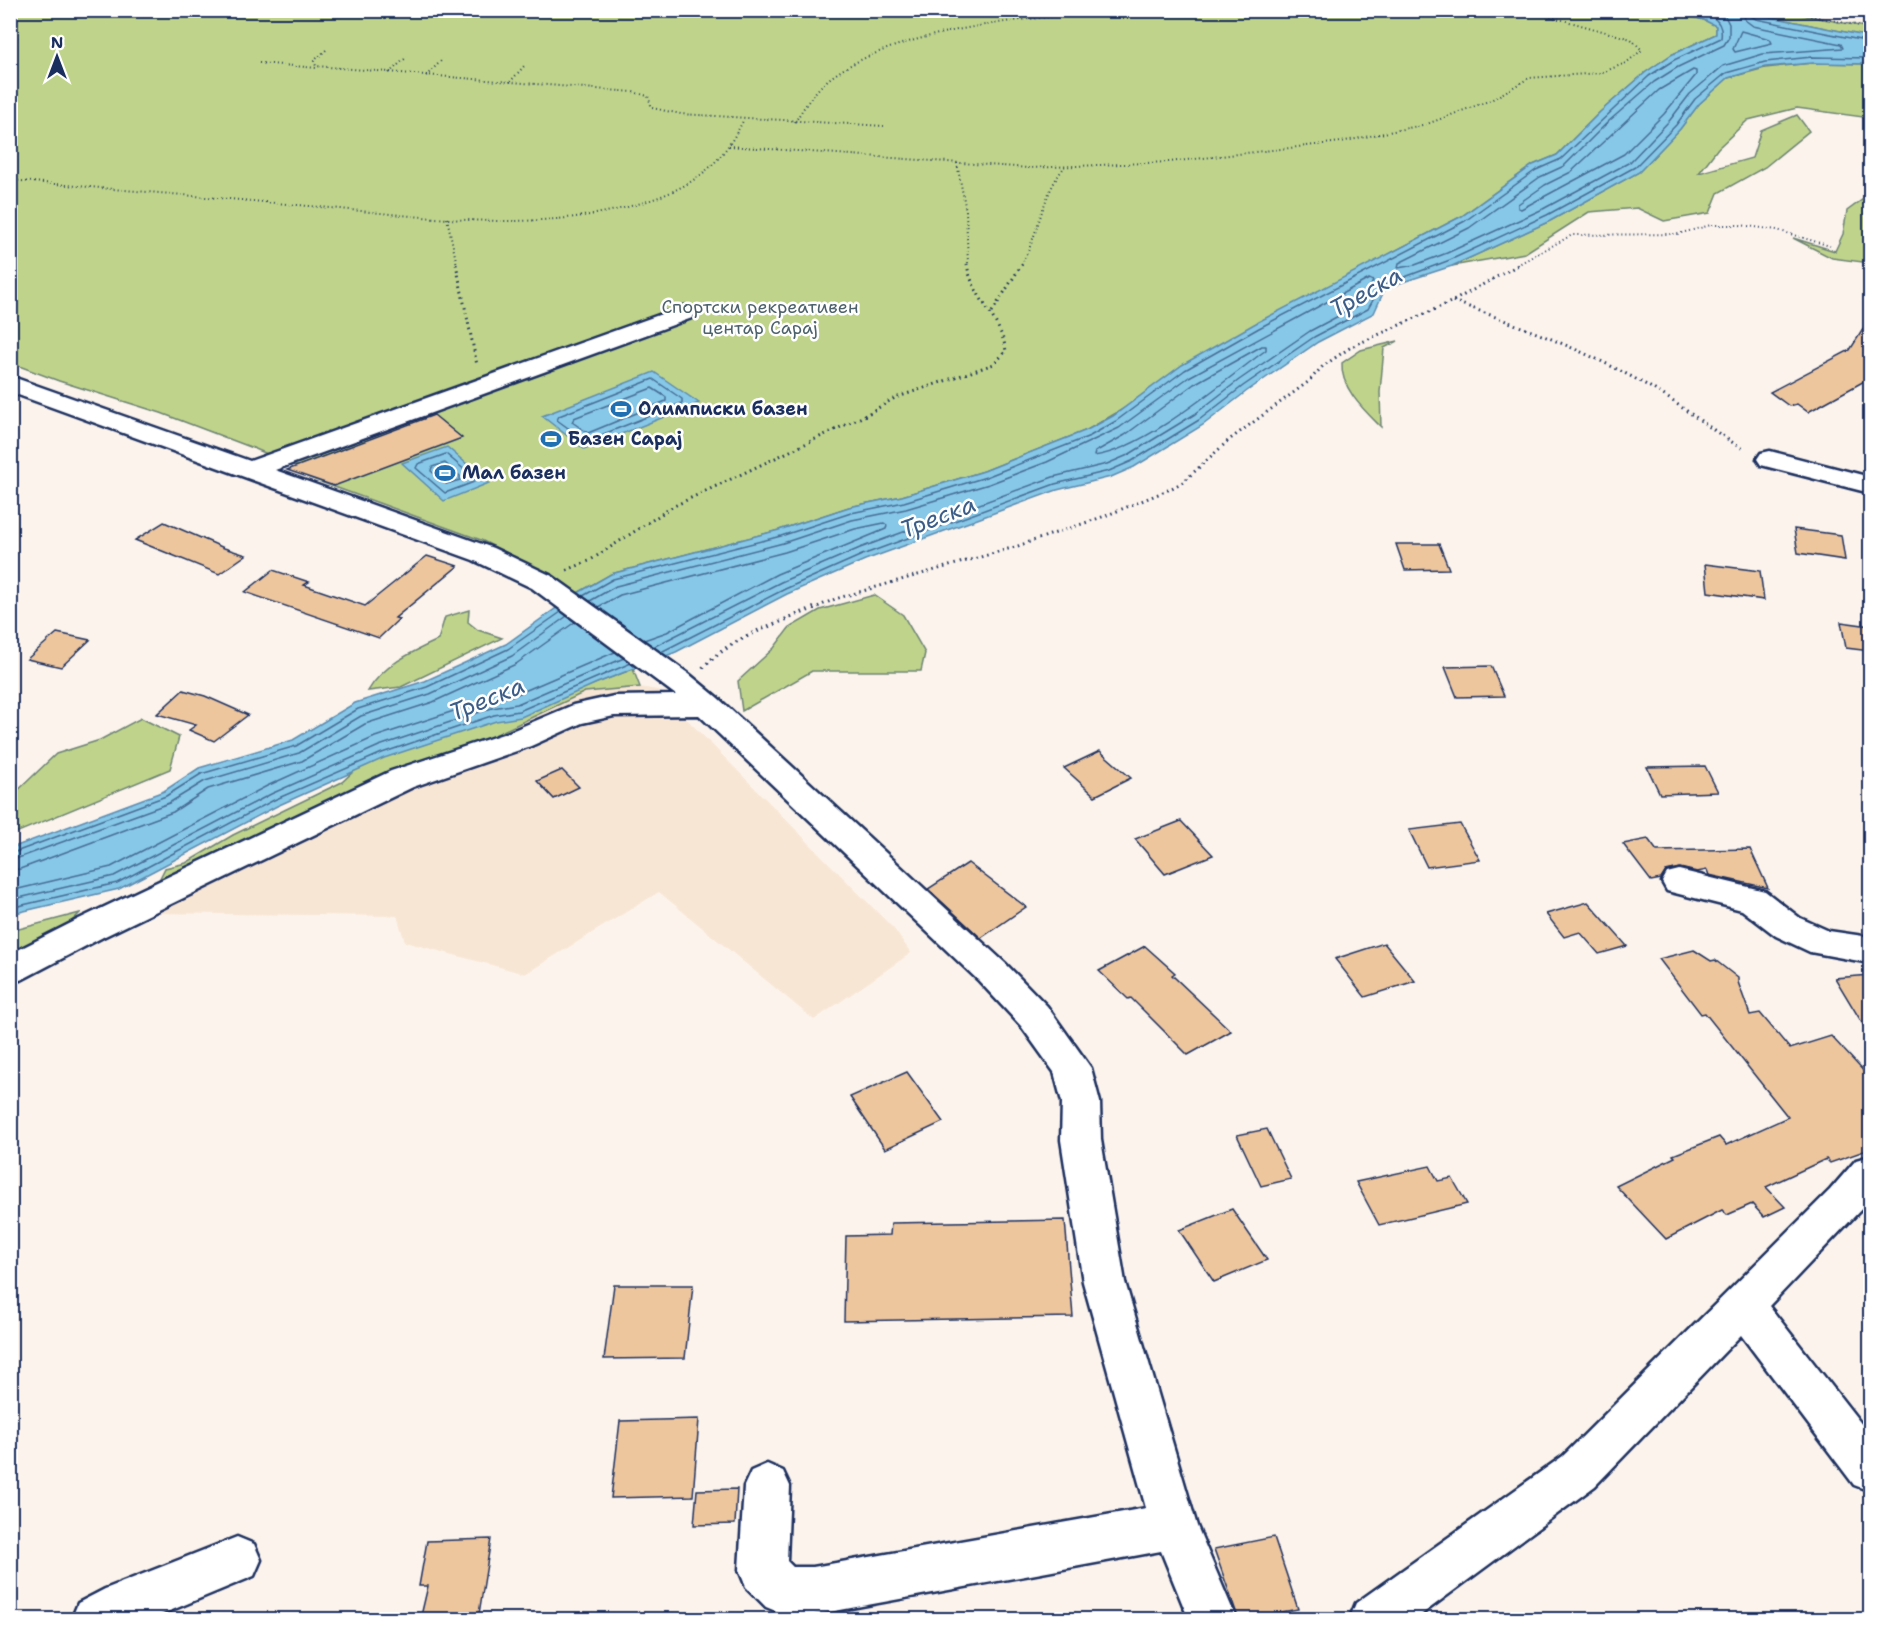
<svg xmlns="http://www.w3.org/2000/svg" width="1881" height="1630" viewBox="0 0 1881 1630" font-family="'Shantell Sans',sans-serif">
<rect width="100%" height="100%" fill="#fcf4ec"/>
<filter id="ink" filterUnits="userSpaceOnUse"><feTurbulence type="fractalNoise" baseFrequency=".0167" numOctaves="2"/><feDisplacementMap in="SourceGraphic" scale="12" xChannelSelector="R" yChannelSelector="G"/><feConvolveMatrix kernelMatrix="1 2 1 2 8 2 1 2 1" color-interpolation-filters="sRGB"/></filter>
<g filter="url(#ink)">
<path fill="#f8e6d5" d="M640,687L658,690L894,929L911,953L814,1020L659,892L525,974L405,942L397,916L146,913L455,754L585,692Z"/>
<g fill="#bfd48a" stroke="#6d8274" stroke-width="1.5">
<path d="M11,10H1668L1704,20L1716,26V34L1671,55L1646,72L1600,112L1557,155L1533,165L1462,216L1391,253L1087,430L984,471L902,496L849,507L779,530L611,574L576,594L539,569L481,540L307,477L296,466L253,448L161,413L59,381L11,363L10,43L17,38L11,37Z"/>
<path d="M1742,11H1783L1870,28V37Z"/>
<path d="M1812,63L1870,64V118L1797,108L1748,120L1718,148L1699,173L1752,158L1761,130L1797,115L1809,131L1765,167L1718,193L1710,213L1664,221L1637,208L1589,212L1525,253L1452,266L1550,221L1639,172L1680,129L1699,104L1728,78L1765,68Z"/>
<path d="M1870,194V263L1832,258L1793,238L1835,251L1843,234L1847,211Z"/>
<path d="M1398,341L1384,348L1380,392L1381,427C1365,411 1340,388 1342,363L1361,350Z"/>
<path d="M874,595L903,615L925,653L921,671H812L742,711L738,681L774,648L789,628L820,610Z"/>
<path d="M469,610L468,622L478,630L502,638L401,687L368,691C383,665 412,652 438,640L445,617Z"/>
<path d="M633,669L640,687L585,692L455,754L158,882L165,868L186,863L233,835L342,782L371,755L535,707Z"/>
<path d="M141,718L179,737L170,769L11,835V797L56,754L100,740Z"/>
<path d="M80,913L51,942L11,963V931Z"/>
</g>
<g fill="#87c8e8" stroke="#5c8bb1" stroke-width="1.5">
<path d="M1668,11H1742L1870,37V64L1813,63L1765,67L1728,78L1699,104L1680,129L1639,172L1550,221L1452,266L1400,283L1384,291L1374,313L1318,342L1247,391L1203,425L1134,467L1111,477L1057,490L865,560L787,594L676,652L597,683L521,717L496,721L384,758L277,806L119,889L11,914V848L164,791L199,768L293,740L355,703L425,681L506,644L576,594L611,574L779,530L849,507L902,496L984,471L1087,430L1113,416L1182,365L1256,323L1462,216L1533,165L1557,155L1600,112L1646,72L1671,55L1716,34V26L1704,20Z"/>
<path d="M654,372L699,403L584,449L542,416Z"/>
<path d="M447,447L489,483L444,501L402,463Z"/>
</g>
<g fill="none" stroke-linecap="round" stroke-linejoin="round">
<g stroke="#466c95" stroke-width="1.5">
<path d="M1715,10L1725,16L1729,24V37L1724,45L1678,67L1654,82L1609,121L1564,166L1540,177L1469,228L1399,263L1398,268L1415,265L1447,253L1543,209L1630,162L1670,120L1690,94L1723,66L1763,54L1843,48L1841,44L1753,26L1745,20L1743,10"/>
<path d="M1750,10L1751,16L1756,19L1870,42"/>
<path d="M1741,31L1770,39L1772,43L1735,52L1733,49Z"/>
<path d="M1693,70L1696,71V75L1664,114L1624,154L1521,209L1518,208V204L1545,185L1571,172L1659,90Z"/>
<path d="M1262,346H1266V350C1224,381 1144,450 1094,456L1095,452L1125,435L1194,384Z"/>
<path d="M653,379L682,399V403L586,441L557,420L559,416Z"/>
<path d="M652,388L666,397V401L588,433L572,422L574,418Z"/>
<path d="M446,454L474,478V482L445,493L416,468L418,464Z"/>
<path d="M445,463L460,476V480L446,484L431,471L432,467Z"/>
<path d="M583,596L613,579L781,536L851,513L904,502L986,477L1090,436L1116,421L1185,370L1259,328L1465,221L1536,170L1561,159L1649,76L1674,60L1721,38C1724,18 1708,14 1692,10"/>
<path d="M590,601L616,586L783,543L852,520L906,509L989,484L1047,462L1119,428L1189,377L1369,279L1373,281L1363,303L1310,331L1239,380L1195,414L1128,455L1107,464L1053,477L860,548L781,582L653,647"/>
<path d="M598,607L620,595L785,552L855,529L884,523L887,525L886,529L777,574L667,632L644,640"/>
<path d="M661,652L785,589L862,555L1055,484L1109,471L1132,461L1199,420L1243,386L1314,337L1368,309L1381,286L1450,260L1547,215L1635,167L1676,125L1695,99L1726,73L1765,62L1812,57L1870,58"/>
<path d="M10,854L166,796L201,774L296,746L358,709L427,687L508,649L561,612"/>
<path d="M10,861L169,803L205,781L299,753L361,716L430,694L512,656L567,616"/>
<path d="M10,870L20,869L173,812L208,789L302,761L365,724L433,702L516,664L575,622"/>
<path d="M10,891L111,867L267,786L375,737L490,699L515,695L615,652"/>
<path d="M10,900L114,876L271,794L379,746L492,708L517,704L624,658"/>
<path d="M10,908L117,883L274,800L382,753L494,715L519,711L631,663"/>
</g>
</g>
<g fill="#eec69e" stroke="#1b2f5e" stroke-width="1.5">
<path d="M1870,318V378L1808,412L1797,404L1789,406L1770,392L1850,350Z"/>
<path d="M434,415L462,438L334,486L287,470Z"/>
<path d="M164,522L224,548L246,555L219,574L135,540Z"/>
<path d="M1794,529L1841,535L1845,560L1798,553Z"/>
<path d="M1396,544H1439L1449,569L1405,570Z"/>
<path d="M427,556L458,566L395,618L399,619L379,638L245,592L273,570L309,582L304,585L365,606Z"/>
<path d="M1705,564L1760,571L1764,600L1708,592Z"/>
<path d="M1841,622L1870,626V651L1846,648Z"/>
<path d="M57,633L90,640L61,667L27,659Z"/>
<path d="M1491,666L1504,696L1457,697L1445,667Z"/>
<path d="M183,690L205,696L248,715L214,741L189,730L196,725L157,714Z"/>
<path d="M1100,751L1131,778L1095,796L1064,768Z"/>
<path d="M1705,766L1718,792L1660,794L1647,767Z"/>
<path d="M562,770L579,787L554,799L537,781Z"/>
<path d="M1181,821L1213,855L1165,874L1135,839Z"/>
<path d="M1460,824L1480,860L1427,867L1409,830Z"/>
<path d="M1648,839L1657,851L1750,849L1768,888L1709,875L1707,870L1697,872L1680,868L1666,871L1661,879L1651,881L1623,844Z"/>
<path d="M968,863L1026,907L981,938L928,889Z"/>
<path d="M1588,902L1627,946L1599,954L1580,932L1564,937L1546,914Z"/>
<path d="M1384,943L1415,981L1365,997L1335,959Z"/>
<path d="M1145,946L1175,973L1172,975L1231,1031L1188,1055L1131,998L1128,999L1099,971Z"/>
<path d="M1694,950L1711,961L1715,960L1738,978V982L1750,1015L1760,1013L1790,1049L1831,1036L1870,1078V1149L1830,1163L1826,1159L1766,1187L1785,1207L1764,1217L1752,1204L1727,1215L1722,1210L1666,1239L1616,1186L1675,1157L1673,1155L1719,1137L1726,1145L1788,1117L1705,1013L1701,1014L1659,959Z"/>
<path d="M1870,975V1036L1835,978Z"/>
<path d="M907,1072L943,1122L885,1149L850,1097Z"/>
<path d="M1267,1129L1291,1179L1261,1186L1237,1135Z"/>
<path d="M1430,1166L1438,1181L1452,1178L1467,1204L1379,1225L1356,1182Z"/>
<path d="M1232,1209L1267,1260L1214,1282L1179,1230Z"/>
<path d="M1065,1220L1073,1317L844,1321L846,1236L890,1235L891,1223Z"/>
<path d="M614,1285H693L685,1358L604,1359Z"/>
<path d="M699,1419L693,1496L611,1498L620,1421Z"/>
<path d="M737,1489L735,1524L694,1525L697,1490Z"/>
<path d="M1274,1537L1298,1609L1239,1620L1214,1549Z"/>
<path d="M491,1539L478,1620H420L428,1586H419L427,1541Z"/>
</g>
<g fill="none" stroke-linecap="round" stroke-linejoin="round">
<g stroke="#1b2f5e" stroke-width="5">
<g id="minor">
<path d="M684,306L692,308L696,313L692,318L275,470L493,548L552,576L689,674L718,698L1005,963L1047,1006L1091,1068L1100,1102L1101,1140L1125,1282L1197,1526L1237,1620H1189L1161,1551L813,1615L783,1614L766,1607L746,1587L739,1570L744,1486L751,1471L767,1464L783,1471L790,1486L787,1561L793,1567H813L1146,1508L1083,1282L1061,1140L1062,1102L1054,1072L1021,1026L979,981L699,715L614,716L582,723L531,746L413,787L103,937L23,979L10,983V954L79,919L391,771L509,732L573,705L614,696L676,695L532,588L473,560L10,392V376L250,461Z"/>
<path d="M1770,451L1870,477V493L1761,465L1757,459L1761,453Z"/>
<path d="M1679,870L1765,891L1800,918L1829,931L1870,937V963L1810,952L1776,936L1742,910L1667,891L1662,882L1667,873Z"/>
<path d="M1870,1156V1200L1769,1306L1870,1435V1491L1854,1485L1741,1335L1595,1486L1414,1620H1349L1356,1603L1563,1456L1830,1190L1856,1160Z"/>
<path d="M237,1537L254,1544L261,1560L254,1576L148,1620H71L78,1603L105,1589Z"/>
</g>
</g>
<g stroke="#1b2f5e" stroke-width="2" stroke-dasharray="1 3" stroke-linecap="butt">
<path d="M1783,10L1870,28"/>
<path d="M326,50L314,61L316,66L633,92L648,96L652,108L681,114L884,126"/>
<path d="M259,63L317,68"/>
<path d="M389,73L407,57"/>
<path d="M426,76L443,59"/>
<path d="M510,82L525,65"/>
<path d="M795,122C804,107 815,90 829,79C886,35 999,21 1069,15C1094,13 1118,14 1142,10"/>
<path d="M729,146L1029,168L1169,162L1341,142L1427,124L1491,100L1529,78L1600,73L1626,63L1642,50L1631,39L1527,10"/>
<path d="M957,163L966,211L968,265"/>
<path d="M10,180C110,189 209,197 309,206C424,216 553,239 664,195C704,179 725,157 744,119"/>
<path d="M447,218L457,265"/>
<path d="M1021,265C1039,235 1041,197 1063,169"/>
<path d="M1517,265L1572,235L1678,234L1711,225H1740L1777,230L1830,246"/>
</g>
<g stroke="#1b2f5e" stroke-width="3" stroke-dasharray="1.5 4" stroke-linecap="butt">
<path d="M456,264L477,365"/>
<path d="M1453,301C1520,326 1588,351 1650,387C1683,406 1712,431 1745,450"/>
<path d="M992,312L1022,264"/>
<path d="M567,570L589,561L672,507L864,416L895,398L994,364L1006,351C1001,318 972,297 967,264"/>
<path d="M813,609L835,599L1015,547L1105,516L1168,490L1183,482L1229,440L1308,382L1323,366L1351,347L1453,301L1520,264"/>
</g>
<path stroke="#1b2f5e" stroke-width="4" stroke-dasharray="1.5 4.5" stroke-linecap="butt" d="M703,668C732,636 777,624 816,607"/>
<use href="#minor" fill="#fff" fill-rule="evenodd"/>
</g>
</g>
<defs>
<g id="stadium-bare" transform="scale(1.62)"><path d="M0-5a6.5 5 0 1 0 0 10a6.5 5 0 1 0 0-10ZM-3.5-1.8h7v3.6h-7Z" fill="#1f6fb2" stroke="#fff" stroke-width="2.5" paint-order="stroke"/></g>
</defs>
<g fill-rule="evenodd">
<use href="#stadium-bare" x="621" y="409"/>
<use href="#stadium-bare" x="551" y="439"/>
<use href="#stadium-bare" x="445" y="473"/>
</g>
<g text-anchor="middle" stroke-width="5" stroke-linejoin="round" paint-order="stroke">
<g font-size="18" fill="#4c616b" stroke="#fff">
<text x="760" y="313">Спортски рекреативен<tspan x="760" dy="21">центар Сарај</tspan></text>
</g>
<g font-size="18" font-weight="bold" fill="#1b2f5e" stroke="#fff" text-anchor="start">
<text x="638" y="415">Олимписки базен</text>
<text x="568" y="445">Базен Сарај</text>
<text x="462" y="479">Мал базен</text>
</g>
<g font-size="24" font-style="italic" fill="#3b5d87" stroke="#fff">
<text transform="translate(1366 292) rotate(-29)" y="8">Треска</text>
<text transform="translate(938 517) rotate(-21)" y="8">Треска</text>
<text transform="translate(487 699) rotate(-22)" y="8">Треска</text>
</g>
</g>
<rect width="1881" height="1630" fill="none" stroke="#fff" stroke-width="36"/>
<rect x="18" y="18" width="1845" height="1594" fill="none" stroke="#1b2f5e" stroke-width="2" filter="url(#ink)"/>
<g transform="translate(57 57)" stroke="#ffffff" stroke-width="4.5" paint-order="stroke">
<path d="M0-4.5L10 22L0 15L-10 22Z" fill="#1b2f5e"/>
<text y="-9" font-size="16" font-weight="bold" text-anchor="middle" fill="#1b2f5e">N</text>
</g>
</svg>
